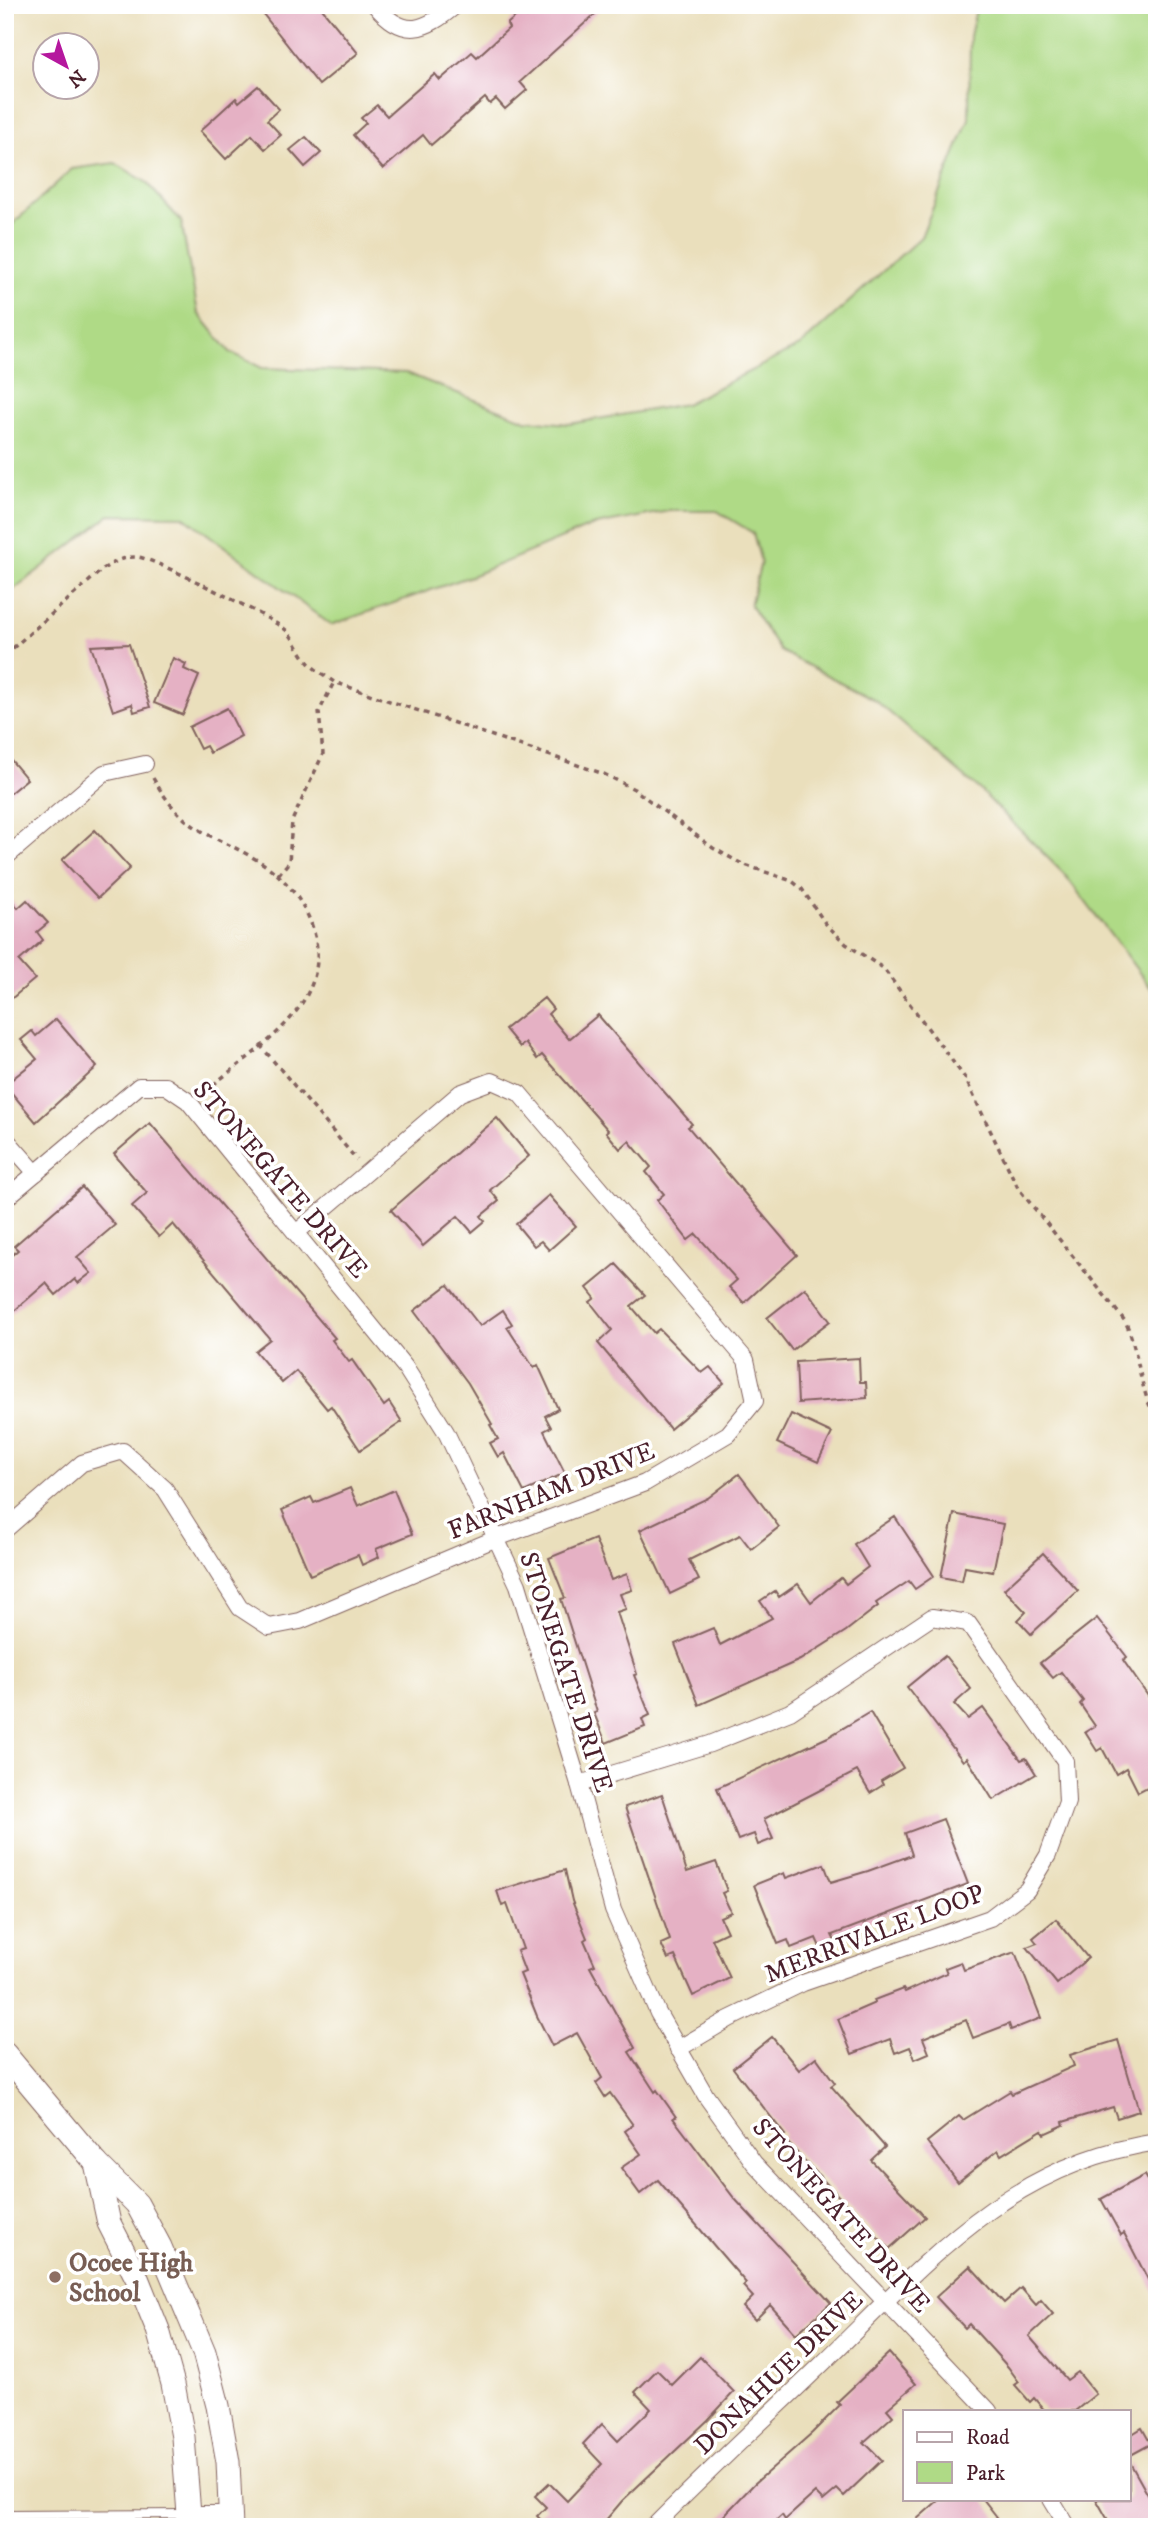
<svg xmlns="http://www.w3.org/2000/svg" width="1162" height="2532" viewBox="0 0 1162 2532" font-family="'IM FELL DW Pica',serif">
<rect width="100%" height="100%" fill="#fff"/>
<filter id="ink" filterUnits="userSpaceOnUse"><feTurbulence type="fractalNoise" baseFrequency=".0143" numOctaves="2"/><feDisplacementMap in="SourceGraphic" scale="14" xChannelSelector="R" yChannelSelector="G"/><feConvolveMatrix kernelMatrix="1 2 1 2 8 2 1 2 1" color-interpolation-filters="sRGB"/></filter>
<filter id="wash" filterUnits="userSpaceOnUse"><feTurbulence type="fractalNoise" baseFrequency=".00686" numOctaves="4" result="noise"/><feDisplacementMap in="SourceGraphic" scale="28" xChannelSelector="R" yChannelSelector="G"/><feGaussianBlur stdDeviation="1.57" result="paint"/><feColorMatrix in="noise" values="0 0 0 0 0 0 0 0 0 0 0 0 0 0 0 0 0 1.4 0 .05"/><feComposite in="paint" operator="in"/></filter>
<g filter="url(#wash)">
<rect width="100%" height="100%" fill="#eadfbc"/>
<path fill="#afda86" stroke="#7c7c58" stroke-width="2" d="M977,5H1157V996L1065,875L980,790L875,700L780,651L750,605L761,562L753,533L717,511H669L591,526L474,575L331,625L183,516L110,515L5,596V231L72,169L115,163L146,182L181,221L198,313L230,352L262,368L406,373L526,420L569,424L685,404L800,346L921,237L969,119L970,36Z"/>
<g id="blocks">
<g fill="#e5b1c4">
<path d="M256,5H319L358,53L319,85Z"/>
<path d="M540,5H605L520,82L527,90L505,109L496,99L490,104L485,98L431,145L423,135L383,169L353,135L366,123L361,118L377,105L387,116L435,74L440,80L472,52L477,57L509,28L507,24L522,11L527,17Z"/>
<path d="M258,86L279,109L267,120L281,135L265,149L252,135L226,159L200,131L236,98L239,102Z"/>
<path d="M306,137L321,153L305,167L290,150Z"/>
<path d="M129,644L150,707L134,712L132,704L113,711L91,646Z"/>
<path d="M173,658L186,664L184,669L199,676L183,715L154,703Z"/>
<path d="M227,708L241,736L210,753L206,746L200,749L189,727Z"/>
<path d="M5,753L27,779L5,797Z"/>
<path d="M95,830L130,868L98,898L62,860Z"/>
<path d="M5,893L18,908L27,900L48,923L37,932L43,940L19,961L35,979L5,1004Z"/>
<path d="M544,998L553,1009L548,1014L569,1039L598,1015L692,1124L688,1127L797,1255L744,1303L729,1287L737,1280L696,1234L688,1240L657,1200L664,1194L646,1172L651,1167L629,1141L620,1149L606,1132L608,1130L542,1055L537,1059L525,1043L520,1047L505,1029Z"/>
<path d="M56,1019L97,1067L36,1122L5,1085L37,1059L21,1040L32,1031L36,1036Z"/>
<path d="M497,1118L529,1156L490,1190L499,1201L481,1216L485,1221L472,1232L458,1216L423,1246L391,1210Z"/>
<path d="M150,1123L335,1338L332,1340L349,1362L352,1360L384,1406L389,1402L402,1422L360,1450L331,1406L327,1409L296,1371L282,1383L255,1351L270,1339L173,1224L159,1237L132,1206L147,1193L114,1154Z"/>
<path d="M82,1187L115,1225L77,1257L91,1273L78,1283L75,1279L56,1295L46,1283L5,1319V1261L18,1250L14,1246Z"/>
<path d="M549,1195L576,1226L549,1250L541,1241L534,1246L516,1224Z"/>
<path d="M616,1264L645,1295L631,1306L654,1333L659,1329L702,1373L710,1367L724,1383L670,1429L598,1343L612,1330L590,1302L595,1298L587,1288Z"/>
<path d="M448,1285L480,1326L503,1310L512,1324L507,1327L534,1368L538,1365L558,1409L545,1416L551,1427L544,1431L565,1473L524,1492L504,1453L498,1457L490,1443L498,1439L490,1425L492,1424L468,1383L414,1311Z"/>
<path d="M805,1288L830,1321L792,1350L767,1318Z"/>
<path d="M859,1358L860,1382H866L867,1398L798,1403L796,1362Z"/>
<path d="M791,1414L832,1433L818,1462L777,1443Z"/>
<path d="M739,1474L779,1527L751,1549L740,1535L689,1560L699,1580L670,1594L640,1530L708,1498Z"/>
<path d="M350,1488L358,1506L394,1490L412,1534L376,1549L379,1557L362,1565L358,1555L310,1575L282,1510L311,1497L314,1503Z"/>
<path d="M954,1514L1003,1524L993,1572L965,1567L962,1581L941,1577Z"/>
<path d="M895,1517L934,1576L915,1589L909,1581L876,1603L878,1606L846,1631L800,1660L699,1705L675,1644L713,1628L720,1645L772,1618L760,1601L775,1591L779,1597L798,1584L811,1602L841,1578L846,1584L868,1567L854,1544Z"/>
<path d="M595,1539L611,1580L627,1574L632,1590L620,1594L626,1609L617,1612L637,1674L634,1675L650,1715L642,1719L645,1727L606,1743L594,1713L597,1712L561,1599L565,1598L549,1558Z"/>
<path d="M1043,1553L1078,1591L1031,1634L1018,1620L1026,1612L1004,1589Z"/>
<path d="M1097,1618L1127,1657L1123,1660L1157,1709V1782L1138,1792L1126,1768L1116,1774L1102,1748L1097,1751L1085,1732L1095,1726L1080,1704L1083,1701L1061,1672L1053,1678L1040,1663Z"/>
<path d="M945,1656L971,1689L954,1704L968,1719L983,1708L1021,1760L1026,1758L1036,1774L993,1800L967,1758L963,1761L907,1687Z"/>
<path d="M870,1712L903,1768L881,1781L883,1785L870,1793L857,1771L764,1819L773,1839L758,1845L754,1834L738,1840L717,1788L828,1737Z"/>
<path d="M662,1794L687,1872L716,1862L727,1891L722,1893L731,1912L720,1917L727,1932L712,1939L730,1978L693,1996L675,1956L668,1959L661,1944L670,1940L625,1807Z"/>
<path d="M943,1819L968,1884L832,1935L835,1941L820,1947L816,1938L791,1948L788,1940L778,1944L754,1885L784,1873L786,1878L824,1864L831,1882L868,1871L912,1855L905,1833Z"/>
<path d="M565,1870L572,1901L587,1938L584,1940L595,1965L590,1967L635,2048L629,2052L655,2092L657,2090L676,2117L673,2118L734,2198L831,2303L796,2334L770,2305L755,2320L743,2307L753,2297L743,2286L746,2283L658,2180L640,2194L621,2168L641,2154L625,2131L633,2125L610,2093L605,2097L596,2083L602,2078L577,2033L552,2046L537,2016L520,1974L525,1972L517,1951L523,1949L507,1904L502,1906L497,1891Z"/>
<path d="M1056,1919L1088,1958L1057,1984L1027,1947L1037,1943L1033,1938Z"/>
<path d="M1015,1952L1041,2018L1011,2030L1009,2024L973,2038L966,2020L923,2038L929,2053L915,2059L910,2047L895,2053L890,2039L852,2054L838,2019L875,2003L874,2000L903,1989L905,1992L947,1973L945,1968L961,1962L964,1970Z"/>
<path d="M772,2037L799,2070L816,2057L835,2083L831,2086L885,2147L871,2160L925,2217L889,2249L782,2137L785,2135L733,2068Z"/>
<path d="M1118,2040L1139,2111L1117,2118L1113,2107L1063,2122L1064,2125L1044,2134L1042,2130L1001,2155L998,2150L958,2182L927,2142L959,2116L963,2120L1010,2091L1012,2094L1074,2066L1070,2055Z"/>
<path d="M1145,2175L1157,2197V2297L1124,2233L1121,2235L1101,2199Z"/>
<path d="M970,2266L1004,2303L1021,2288L1036,2305L1041,2300L1053,2314L1029,2336L1067,2380L1078,2372L1096,2394L1075,2411H1045L1034,2398L1030,2402L1015,2385L1019,2382L1008,2367L969,2324L965,2328L936,2297Z"/>
<path d="M889,2353L916,2384L887,2409L893,2416L864,2442L882,2460L844,2496L837,2489L823,2501L815,2493L785,2520L782,2515L769,2527H713L754,2484L812,2433L840,2405L837,2402Z"/>
<path d="M700,2357L734,2392L708,2420L622,2501L600,2527H532L540,2519L537,2516L546,2507L535,2496L549,2483L567,2501L602,2464L583,2444L602,2424L618,2441L651,2409L635,2392L657,2370L672,2385Z"/>
<path d="M1142,2428L1151,2444L1129,2456V2436Z"/>
<path d="M1129,2461L1157,2511V2527H1112L1096,2499H1129Z"/>
<path d="M940,2499H983L997,2517L984,2527H908Z"/>
</g>
</g>
</g>
<g filter="url(#ink)">
<use href="#blocks" fill-opacity="0" stroke="#82625e" stroke-width="2"/>
<g fill="none" stroke-linecap="round" stroke-linejoin="round">
<g stroke="#82625e" stroke-width="10">
<path id="lane" d="M5,2515L188,2514"/>
</g>
<g stroke="#82625e" stroke-width="18">
<g id="street">
<path d="M375,5C404,40 425,31 456,5"/>
<path d="M5,858L104,773L145,764"/>
<path d="M5,1138L36,1173"/>
<path d="M5,1199L139,1086H166L188,1101L405,1367L446,1432L518,1585L579,1784L613,1910L658,2013L706,2096L754,2163L989,2411"/>
<path d="M5,1530L82,1463L123,1451L165,1489L240,1608L269,1627L300,1621L497,1538L645,1483L728,1434L755,1401L746,1360L519,1093L492,1081L460,1093L296,1233"/>
<path d="M579,1784L710,1744L790,1712L932,1617L968,1623L1065,1761L1067,1802L1048,1855L1027,1890L990,1918L803,1983L729,2019L678,2049"/>
<path d="M1051,2499L1068,2527"/>
<path d="M191,2514H231"/>
<path d="M653,2527C708,2471 766,2418 822,2364C924,2265 1007,2164 1157,2142"/>
</g>
</g>
<g stroke="#82625e" stroke-width="25">
<g id="secondary">
<path d="M5,2054L96,2163L137,2204L160,2247L204,2352L218,2406L228,2462L231,2527"/>
<path d="M96,2163L109,2223L137,2278L158,2330L173,2384L183,2437L190,2527"/>
</g>
</g>
<g stroke="#82625e" stroke-width="3.5" stroke-dasharray="5 5" stroke-linecap="butt">
<path d="M5,655L103,569C115,562 124,556 138,557C153,558 275,619 287,631C295,640 300,653 308,662C315,670 326,676 334,682L604,774L634,789L713,848L742,864L792,881L802,889L825,923L846,944L883,968L965,1078L1018,1188L1125,1321C1139,1349 1140,1398 1157,1417"/>
<path d="M153,778C188,839 213,831 265,865C285,878 302,900 311,923C341,1003 255,1049 203,1093"/>
<path d="M278,875L289,862L292,821L323,754L319,712L334,682"/>
<path d="M260,1045L357,1160"/>
</g>
<use href="#lane" stroke="#fff" stroke-width="8"/>
<use href="#street" stroke="#fff" stroke-width="16"/>
<use href="#secondary" stroke="#fff" stroke-width="23"/>
</g>
</g>
<circle fill="#8d6e63" stroke="#fff" stroke-width="2.5" cx="55" cy="2277" r="7"/>
<g text-anchor="middle" stroke-width="7" stroke-linejoin="round" paint-order="stroke">
<g font-size="26" fill="#4a1f2b" stroke="#fff">
<text transform="translate(281 1179) rotate(49)" y="9">STONEGATE DRIVE</text>
<text transform="translate(551 1490) rotate(-22)" y="9">FARNHAM DRIVE</text>
<text transform="translate(567 1672) rotate(72)" y="9">STONEGATE DRIVE</text>
<text transform="translate(874 1933) rotate(-21)" y="9">MERRIVALE LOOP</text>
<text transform="translate(842 2215) rotate(48)" y="9">STONEGATE DRIVE</text>
<text transform="translate(778 2372) rotate(-44)" y="9">DONAHUE DRIVE</text>
</g>
<g font-size="26" font-weight="bold" fill="#785e54" stroke="#fff" text-anchor="start">
<text x="69" y="2271">Ocoee High<tspan x="69" dy="30">School</tspan></text>
</g>
</g>
<rect width="1162" height="2532" fill="none" stroke="#fff" stroke-width="28"/>
<rect x="903" y="2410" width="228" height="91" fill="#ffffff" stroke="#b7a5aa" stroke-width="2"/>
<rect x="917" y="2432" width="35" height="10" fill="#ffffff" stroke="#b7a5aa" stroke-width="2"/>
<text x="966" y="2444" font-size="21" fill="#4a1f2b">Road</text>
<rect x="917" y="2462" width="35" height="21" fill="#afda86" stroke="#b7a5aa" stroke-width="2"/>
<text x="966" y="2480" font-size="21" fill="#4a1f2b">Park</text>
<g transform="translate(66 66) rotate(140)"><circle r="33" fill="#ffffff" stroke="#b7a5aa" stroke-width="2"/>
<path d="M0-5L12 26L0 18L-12 26Z" fill="#b5179e"/>
<text y="-10" font-size="19" font-weight="bold" text-anchor="middle" fill="#4a1f2b">N</text>
</g>
</svg>
